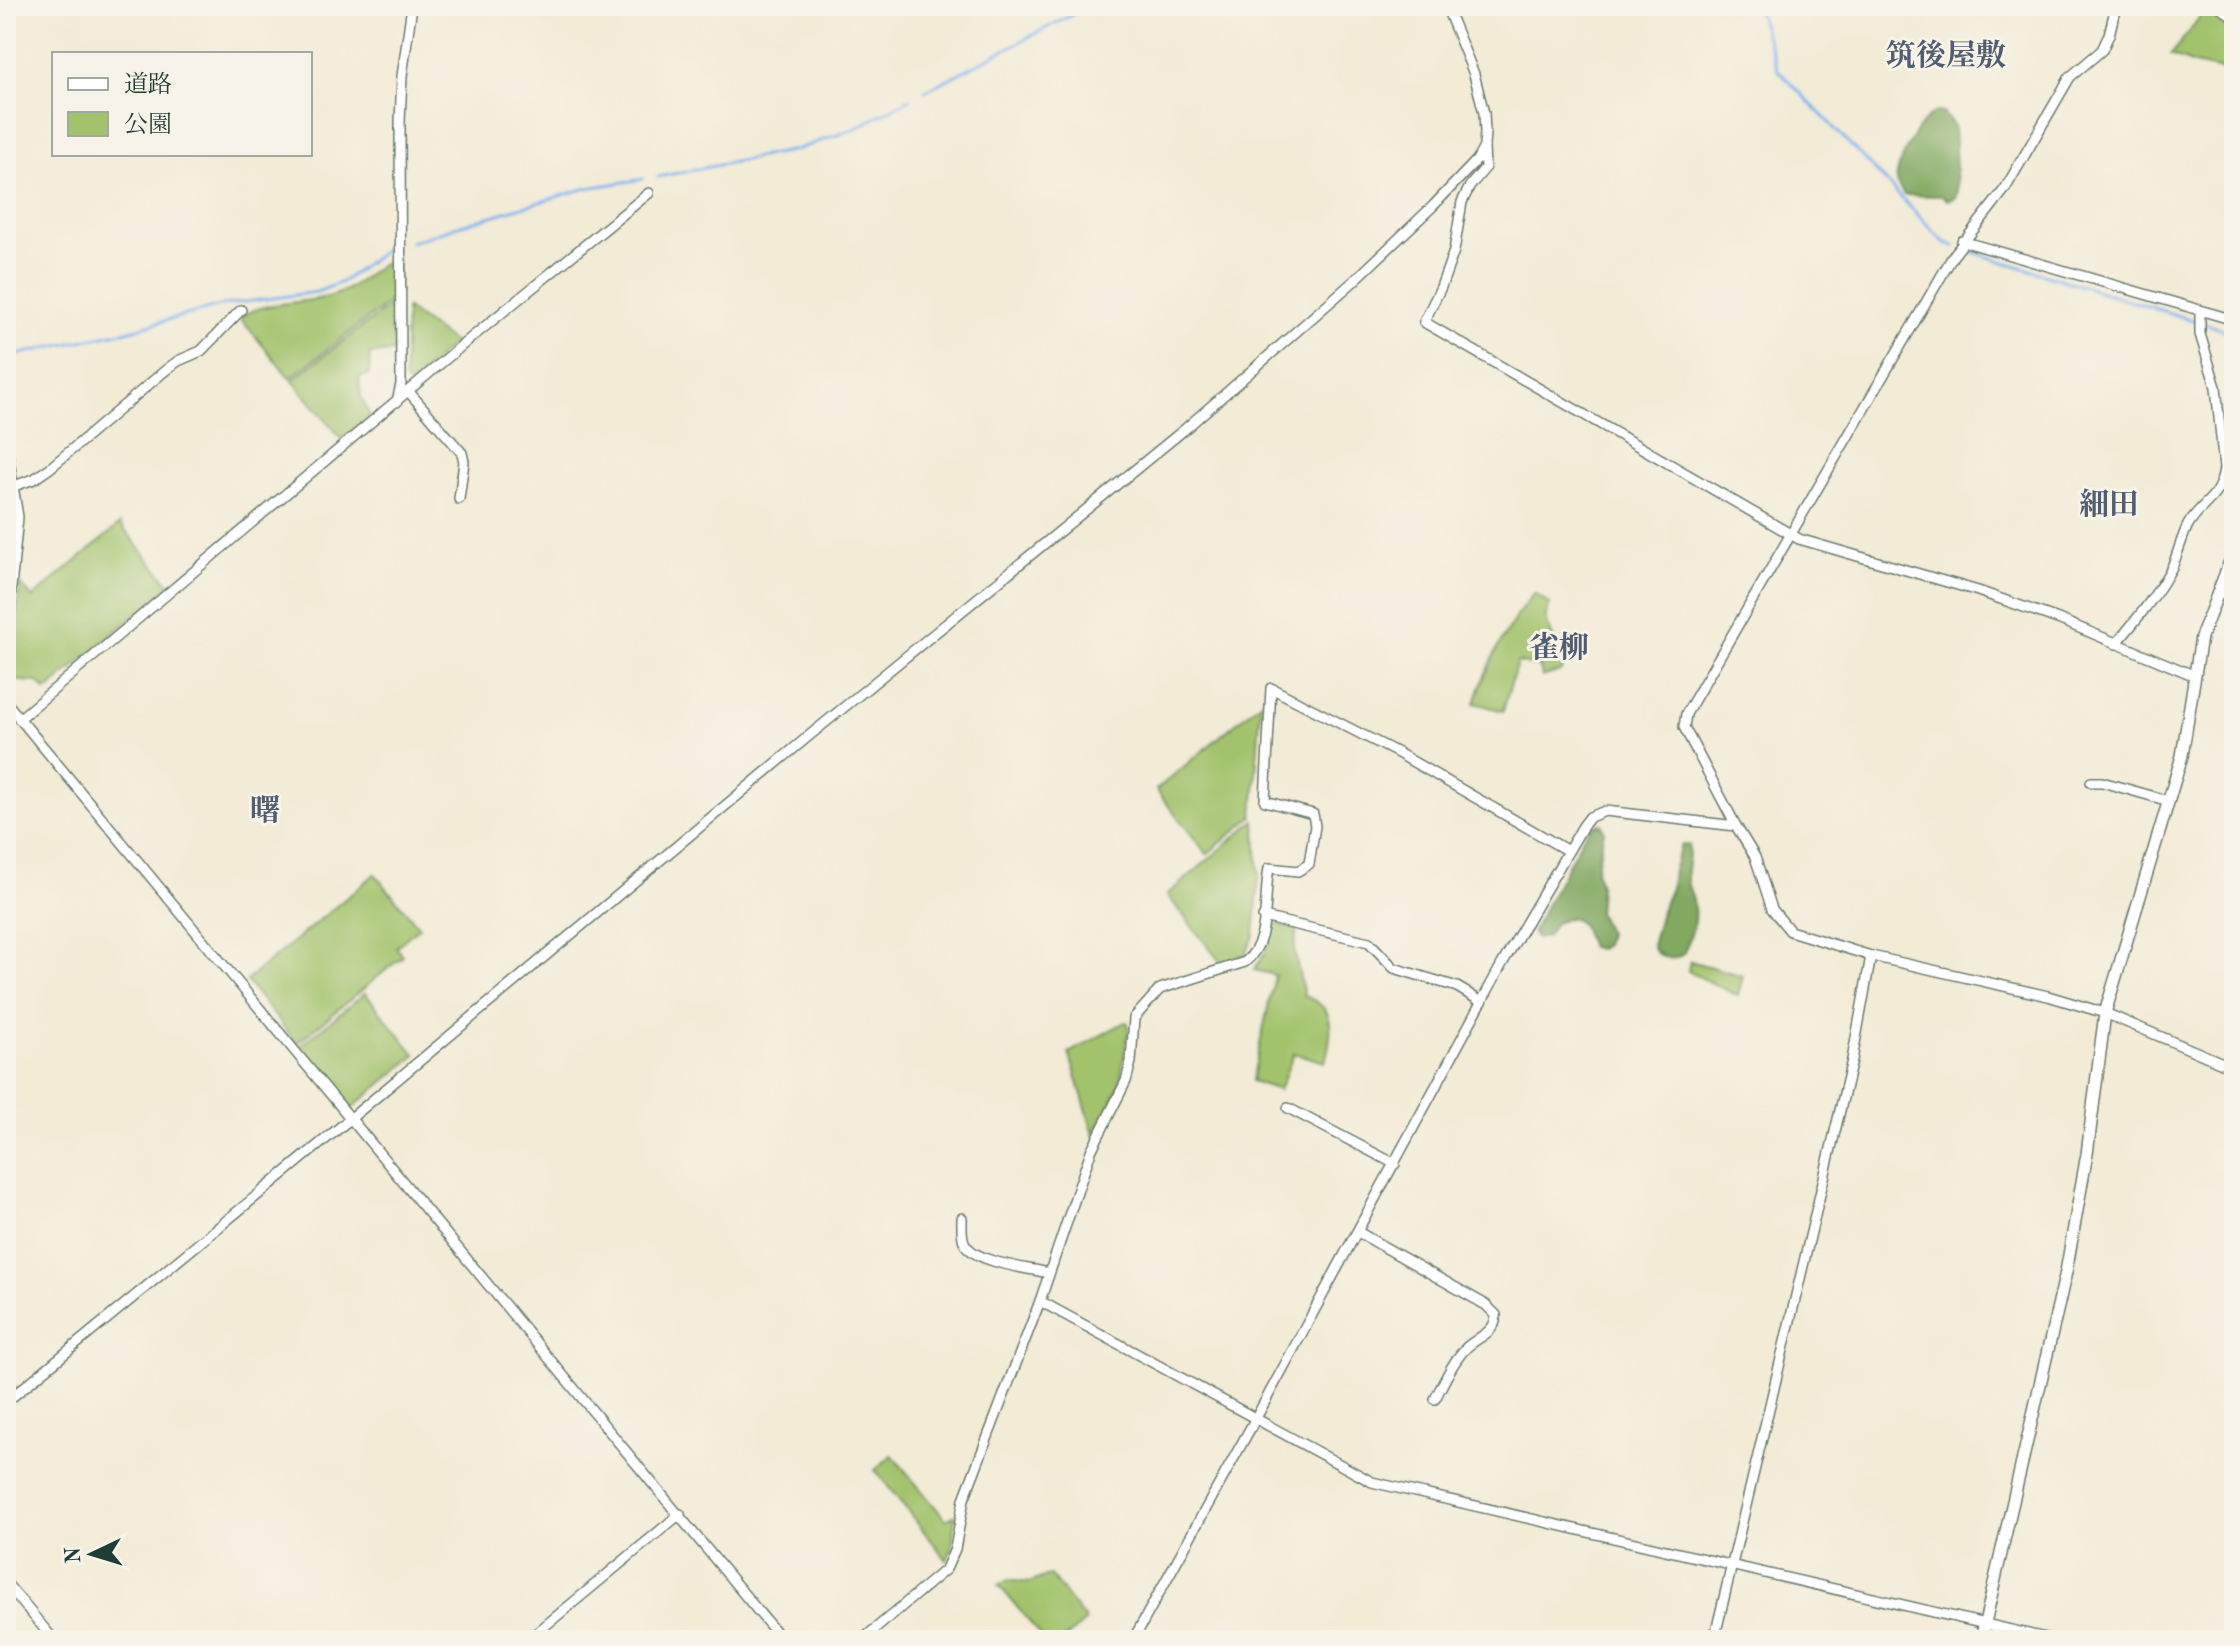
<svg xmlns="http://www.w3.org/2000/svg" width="2240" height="1646" viewBox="0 0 2240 1646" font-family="'Old Standard TT','Noto Serif JP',serif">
<rect width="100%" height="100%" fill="#f7f3e8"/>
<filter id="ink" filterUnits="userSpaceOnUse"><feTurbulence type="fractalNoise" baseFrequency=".0125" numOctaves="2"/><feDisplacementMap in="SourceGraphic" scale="16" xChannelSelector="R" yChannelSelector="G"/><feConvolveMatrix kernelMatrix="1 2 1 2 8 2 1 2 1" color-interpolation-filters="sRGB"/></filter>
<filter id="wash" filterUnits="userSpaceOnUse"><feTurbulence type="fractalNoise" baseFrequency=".006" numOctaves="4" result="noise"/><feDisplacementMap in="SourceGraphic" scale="32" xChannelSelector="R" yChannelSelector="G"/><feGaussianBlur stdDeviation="1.8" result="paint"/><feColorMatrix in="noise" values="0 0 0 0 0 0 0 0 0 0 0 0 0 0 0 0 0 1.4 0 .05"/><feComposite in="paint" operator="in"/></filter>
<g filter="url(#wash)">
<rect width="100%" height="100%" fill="#f2ebd5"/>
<g fill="#a2c36c" stroke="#608050" stroke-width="2">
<path d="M2208,6L2234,24L2232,72L2194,64L2171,55Z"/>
<path d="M397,258L396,297L290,378L240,318C265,298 315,306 344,291C363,282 376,263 397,258Z"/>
<path d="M396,301L395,352L370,354L369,375L359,377L361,397L370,416L342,439L292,380Z"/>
<path d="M406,308L454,343L409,385L404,380Z"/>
<path d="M120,524L170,585L46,691L38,682L8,680L20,583L33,598Z"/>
<path d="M1534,593L1550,604L1546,615L1547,622L1563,665L1561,671L1542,677L1540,667L1517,662L1503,711L1475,703C1488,662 1507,626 1534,593Z"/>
<path d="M1261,702L1253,816L1207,854L1156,790Z"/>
<path d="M1255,820L1259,876L1254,936L1245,954L1222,964L1167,895Z"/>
<path d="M375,874L419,927L396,947L403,956L297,1043L246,981Z"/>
<path d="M1270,922L1297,930L1294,950L1304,996C1338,1007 1332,1033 1325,1062L1294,1053L1279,1090L1252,1081L1275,975L1254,970L1267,949Z"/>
<path d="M1690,961L1743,976L1738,996L1688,971Z"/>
<path d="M365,993L416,1055L351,1109L299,1047Z"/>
<path d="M1125,1022L1128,1023L1129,1031L1119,1087L1094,1134L1069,1053Z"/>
<path d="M892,1455L946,1520L955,1515L952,1549L947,1560L875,1470Z"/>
<path d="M1050,1575L1086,1621L1063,1640H1044L999,1585L1008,1580L1029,1583Z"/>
</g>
<g fill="#81a960" stroke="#50734a" stroke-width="2">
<path d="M1936,112L1943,113L1954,126L1957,192L1955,198L1948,200L1942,196L1904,195L1896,182C1897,162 1917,121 1936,112Z"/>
<path d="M1601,824L1604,831L1596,872L1600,885L1598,913L1608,933L1605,945L1599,949L1590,947L1582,925L1571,917L1555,923L1547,936L1537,939L1532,932L1584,835L1592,826Z"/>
<path d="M1682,844L1689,845C1690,856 1686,867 1687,878C1687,885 1690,890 1692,897C1698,918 1692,935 1683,954C1673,961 1657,958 1652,946L1661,911L1671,888L1673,870Z"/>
</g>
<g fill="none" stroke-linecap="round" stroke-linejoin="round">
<g stroke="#82b3ee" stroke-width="3">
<path d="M1756,6L1778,70L1944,242L1955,246"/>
<path d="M925,91L1089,6"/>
<path d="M658,177L795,150L852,130L910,99"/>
<path d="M411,242L458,226L587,188L643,179"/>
<path d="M1972,252L2196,321"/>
<path d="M2203,323L2234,333"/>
<path d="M6,357L127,331L223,305L317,292L342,282L385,250L393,248"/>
</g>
</g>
</g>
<g filter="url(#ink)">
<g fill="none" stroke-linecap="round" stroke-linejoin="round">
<g stroke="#697a6c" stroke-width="12">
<g id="minor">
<path d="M2116,6L2109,35L2102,50L2070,77L2005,189L1953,256L1686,714L1684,727L1736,826L1755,857L1772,909L1790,931L1871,956L2048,996L2105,1013L2234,1068"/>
<path d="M2219,6L2234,17"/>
<path d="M1484,147L1485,168L1470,186L1462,202L1454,251L1441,287L1424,322L1799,539L1978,591L2058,619L2193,675"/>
<path d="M1962,241L2234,320"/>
<path d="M409,392L462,453L464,462L459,499"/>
<path d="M397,402L401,384L400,122L402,76L412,6"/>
<path d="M14,486L34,479L50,468L167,369L178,361L201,351L241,310"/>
<path d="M2220,591L2234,597"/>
<path d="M2116,644C2137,619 2157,595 2172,567C2178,554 2181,539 2188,525C2201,502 2221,499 2224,468L2216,387L2200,334V310"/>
<path d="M6,702L782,1640"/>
<path d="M19,719L466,342L649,193"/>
<path d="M2091,782H2102L2169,801"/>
<path d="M1263,917L1369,942L1394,968L1457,987L1482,1002"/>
<path d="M1288,1108L1395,1164"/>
<path d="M962,1218C962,1226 961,1237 965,1244C976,1263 1028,1268 1049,1273"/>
<path d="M1358,1232L1486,1305L1496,1315C1496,1333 1477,1337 1466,1348C1453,1361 1444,1382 1435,1399"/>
<path d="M1040,1301L1372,1482L2054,1640"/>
<path d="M6,1402L350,1119L810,735L1185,429L1354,281L1433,206L1477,160L1484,147L1485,132L1484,113L1474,74L1446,6"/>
<path d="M6,1583L54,1640"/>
<path d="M528,1640L680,1514"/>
<path d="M862,1640L946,1569L955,1549L964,1499L1040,1301L1091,1151L1126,1081L1131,1062L1134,1018L1160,989L1245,962C1271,941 1263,899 1269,868L1298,871L1309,864L1315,826L1313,814L1265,801L1271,688L1398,753L1568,851"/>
<path d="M1133,1640L1256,1418L1502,964L1583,826L1590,817L1605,811L1736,826"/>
<path d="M1714,1640L1852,1060L1871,956"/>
</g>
</g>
<g stroke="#697a6c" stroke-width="14">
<g id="tertiary">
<path d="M6,448L17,517L6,628"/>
<path d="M1981,1640L2066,1272L2087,1154L2105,1013L2182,756L2201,637L2234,551"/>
</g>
</g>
<use href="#minor" stroke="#fff" stroke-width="9"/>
<use href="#tertiary" stroke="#fff" stroke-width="11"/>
</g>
</g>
<g text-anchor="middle" stroke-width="6" stroke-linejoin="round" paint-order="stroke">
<g font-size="30" font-weight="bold" fill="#515e71" stroke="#f7f3e8">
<text x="1946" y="65">筑後屋敷</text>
<text x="2109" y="514">細田</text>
<text x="1559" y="657">雀柳</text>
<text x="265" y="820">曙</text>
</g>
</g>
<rect width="2240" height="1646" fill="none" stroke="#f7f3e8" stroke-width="32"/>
<rect x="52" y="52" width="260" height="104" fill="#f7f3e8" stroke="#a1aaa0" stroke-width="2"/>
<rect x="68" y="78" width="40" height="12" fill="#ffffff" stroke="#a1aaa0" stroke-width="2"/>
<text x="124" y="92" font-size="24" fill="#1f3d34">道路</text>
<rect x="68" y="112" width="40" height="24" fill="#a2c36c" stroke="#a1aaa0" stroke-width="2"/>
<text x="124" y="132" font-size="24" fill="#1f3d34">公園</text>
<g transform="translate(92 1554) rotate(266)" stroke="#f7f3e8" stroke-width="6" paint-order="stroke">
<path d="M0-6L14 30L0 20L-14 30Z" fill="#1f3d34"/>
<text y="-12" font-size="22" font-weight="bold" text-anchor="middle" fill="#1f3d34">N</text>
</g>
</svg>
